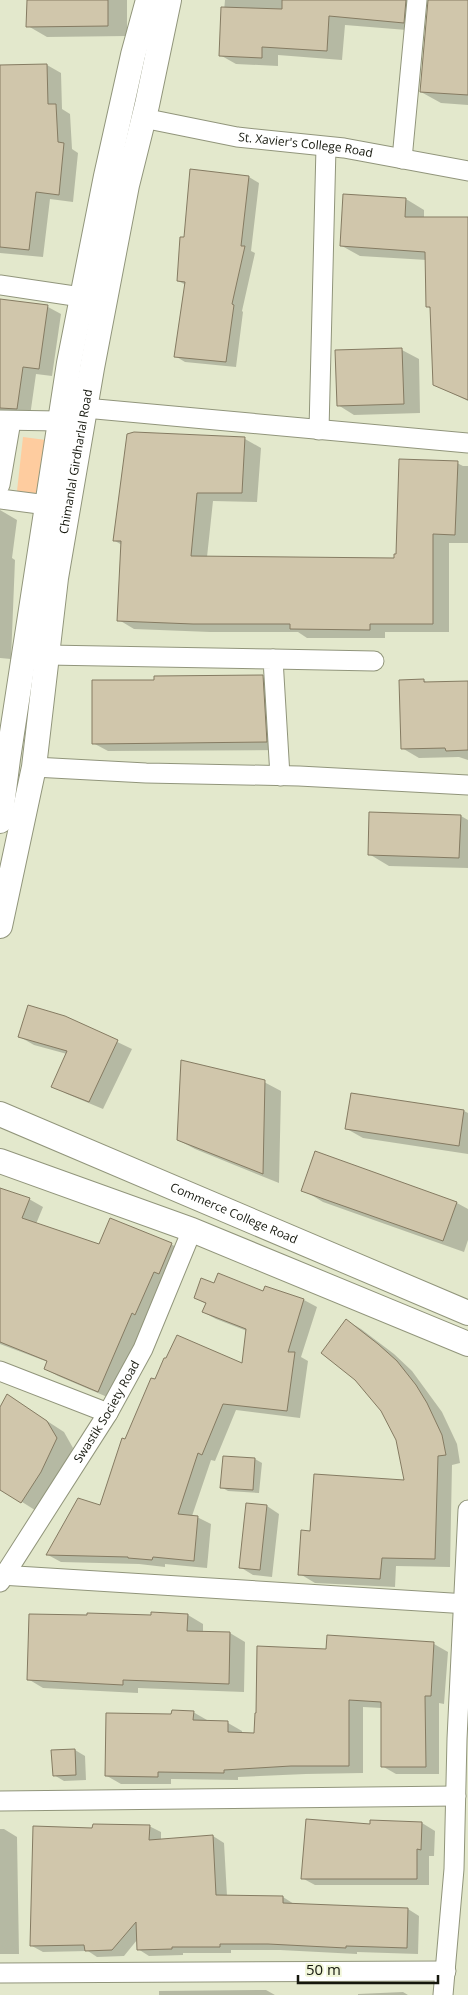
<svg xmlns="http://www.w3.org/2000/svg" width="468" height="1995" font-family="'Open Sans',sans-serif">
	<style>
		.green { fill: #fecc9f }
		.shadow { fill: #0003 }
		.building { fill: #d0c6ab; stroke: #857b62 }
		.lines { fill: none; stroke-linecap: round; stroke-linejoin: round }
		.minor-casing { stroke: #91957b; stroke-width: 21 }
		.major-casing { stroke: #91957b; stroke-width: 26 }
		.minor { stroke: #fff; stroke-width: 19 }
		.major { stroke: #fff; stroke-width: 24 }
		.labels { text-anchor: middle; stroke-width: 4.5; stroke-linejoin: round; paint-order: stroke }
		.street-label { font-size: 12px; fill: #15170d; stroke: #f1f6d9 }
	</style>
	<rect width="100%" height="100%" fill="#e3e8cc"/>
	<path class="green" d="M23,437L46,440L40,494L17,491Z"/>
	<path class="shadow" d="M28,0H127V36L47,37L28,26Z
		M225,0H413L419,31L345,25L342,60L278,55V66L236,64L220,55Z
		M428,0H468V105L441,103L421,92Z
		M47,65L61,73L62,109L70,114L72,149L78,153L73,202L50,199L43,257L0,253V66Z
		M249,177L259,183L251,251L255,253L242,311L243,312L236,367L185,362L175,356L186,285L178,281Z
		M406,199L424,210V218H468V401L434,384L431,309L427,306V260L360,256L342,246Z
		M0,300L48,307L61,314L52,376L36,374L30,416L0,412Z
		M402,350L419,359L420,413L354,415L338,405Z
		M134,433L245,439L261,448L257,502L213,501L207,557L395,559L457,463L463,466H468V543H449V632H385V638H307L298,632H210L134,629L119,620L122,545L115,541Z
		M0,510L17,520L12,558L15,560L11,659L0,658Z
		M262,677L277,685L281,750L108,751L93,743Z
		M423,680L428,683L468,682V760L459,757L419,758L402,748Z
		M461,816L468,820V868L389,866L369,854Z
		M65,1017L132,1049L103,1109L67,1094L53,1086L67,1054L34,1045L20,1037Z
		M264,1082L281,1091L279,1183L195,1149L178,1140Z
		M464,1111L468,1113V1154L363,1138L347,1129Z
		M316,1153L457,1203L468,1209V1240L464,1252L323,1202L303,1190Z
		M0,1189L29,1199L43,1207L36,1224L100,1246L171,1244L184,1252L112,1399L58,1376L45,1369L48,1362L0,1344Z
		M215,1285L264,1293L266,1288L304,1300L317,1307L301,1357L308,1361L300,1418L236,1410L215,1461L211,1460L192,1516L197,1517L211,1524L207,1568L165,1564V1567L139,1564L61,1562L48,1555L101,1506L126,1440L243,1365L247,1331L216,1319L203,1312L206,1304L195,1298Z
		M346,1320L361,1329L394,1354L412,1371L442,1412L457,1444L460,1463L452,1465L450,1567L396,1566L395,1587L315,1583L300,1574L311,1532L406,1481L397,1439Z
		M7,1395L64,1432L73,1448L57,1482L38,1512L0,1488V1410Z
		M255,1459L262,1463L259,1493L228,1491L221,1487Z
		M267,1506L279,1514L272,1577L253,1575L240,1567Z
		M188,1615L203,1624V1632L230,1633L245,1642L244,1692L138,1688V1693L43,1688L28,1679L88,1617Z
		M328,1636L434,1644L448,1652L444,1704L439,1703V1774H396L382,1766V1708L363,1707V1773L306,1774L238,1777V1780L171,1779V1784H121L107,1776L173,1715L193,1712L207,1720V1722L228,1723L242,1731V1734H255L327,1650Z
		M75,1750L85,1756L86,1780L64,1781L54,1775Z
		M371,1821L422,1823L435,1831L434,1856H429V1885H315L302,1878L371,1825Z
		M149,1826L161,1832V1840L213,1836L224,1843L227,1896L283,1897L294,1904L408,1909L419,1916L418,1954L357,1952V1954L280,1950H231V1953H183V1955L149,1956L138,1949L137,1940L124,1956L97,1957L88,1951L43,1952L32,1946L94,1829Z
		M0,1829H4L17,1837L19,1954H0Z
		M266,1990L275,1995H159V1991Z
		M403,1992L408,1995H358V1994Z"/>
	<path class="building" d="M27,0H108V26L26,27Z
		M282,0H406L404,23L329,16L327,51L262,47V58L219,56L221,7L282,9Z
		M428,0H468V95L420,92Z
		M47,64L48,104H56L58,142L64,143L59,195L36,192L29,250L0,247V65Z
		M190,169L249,176L241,246H245L232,304L234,305L226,362L174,357L185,282L177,281L180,237H184Z
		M343,194L406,198L405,217H468V400L433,385L430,307H426L425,252L340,246Z
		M0,299L48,305L39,369L23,367L17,409L0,408Z
		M402,348L404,404L337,406L335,350Z
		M134,432L245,437L242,493H197L191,556L394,558V554H396L399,459L458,461L455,535L433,534V624H370V630L290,629V624H193L117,621L121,541H113L127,434Z
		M263,675L267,742L92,744V680H154V676Z
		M424,679V682L468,681V750L446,751L445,748L401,749L399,680Z
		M369,812L461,815L459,858L368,855Z
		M28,1005L65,1016L118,1040L89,1102L51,1087L67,1051L18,1037Z
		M181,1060L265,1080L263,1174L177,1140Z
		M351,1093L464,1110L459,1146L345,1129Z
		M315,1151L457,1202L443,1241L301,1191Z
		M0,1188L30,1198L22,1218L99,1244L110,1218L172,1243L159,1274L154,1272L135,1315L132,1313L98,1392L44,1369L47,1361L0,1342Z
		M218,1273L263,1291L265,1286L304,1299L288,1352H295L287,1411L223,1404L202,1455L198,1453L178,1514L198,1516L194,1561L153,1557L152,1560L128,1558V1557L46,1555L78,1498L100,1505L122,1438L125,1439L151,1378L155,1379L164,1358H166L177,1335L242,1363L246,1329L202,1312L206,1303L194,1298L201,1278L214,1283Z
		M346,1319L378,1344L397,1361L416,1385L427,1403L442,1435L446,1455L438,1456L435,1559L382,1558L380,1579L298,1575L301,1530L310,1531L314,1474L404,1480L396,1440L381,1411L355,1380L321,1353Z
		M7,1394L47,1421L57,1438L41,1472L21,1503L0,1490V1407Z
		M223,1456L255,1458L253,1490L220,1488Z
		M246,1503L267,1505L260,1570L239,1568Z
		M151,1612L188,1614L187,1631L230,1632L229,1684L123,1680V1685L27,1680L29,1614L87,1615V1613L151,1615Z
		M327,1635L434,1642L431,1696H425L426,1767H381V1702L349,1700V1766H291L224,1770V1773L158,1772V1777L105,1776L106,1713L171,1714L172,1710L194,1711L193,1720L228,1721V1732L254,1733L255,1713H256L257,1646L326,1649Z
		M75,1749L76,1775L53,1776L51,1750Z
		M306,1819L370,1824V1820L422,1822L421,1850L417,1849V1879H301Z
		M93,1824L150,1825L149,1840L213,1835L216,1895L283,1896V1903L408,1908L407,1948L346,1946V1948L268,1944H220V1947H172V1949L137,1950L136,1922L112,1950L85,1951L84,1945L30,1946L33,1826L92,1828Z"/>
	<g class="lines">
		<defs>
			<g id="minor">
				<path id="s1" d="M143,118L237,137L344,148L468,171"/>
				<path d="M402,159L417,0"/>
				<path d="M0,285L81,297"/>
				<path d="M85,408L468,443"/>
				<path d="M0,420L58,421"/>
				<path d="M319,430L326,147"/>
				<path d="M0,485L11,421"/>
				<path d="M0,499L47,505"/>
				<path d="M47,655L273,659L280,776"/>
				<path d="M273,659L374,661"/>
				<path d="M34,767L146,773L299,776L468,785"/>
				<path d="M0,1371L108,1413"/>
				<path d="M0,1575L468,1604"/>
				<path id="s2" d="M0,1582L108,1413L143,1349L192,1230"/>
				<path d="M0,1801L456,1796"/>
				<path d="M0,1973L446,1971"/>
				<path d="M443,1995L454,1869L457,1739L468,1510"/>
			</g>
			<g id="major">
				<path d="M0,821L8,759L69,363L106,176L133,55L148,0"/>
				<path id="s3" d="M0,926L34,767L56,578L92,368L127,185L147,105L169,0"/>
				<path id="s4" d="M0,1114L468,1313"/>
				<path d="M0,1161L192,1230L468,1344"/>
			</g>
		</defs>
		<use href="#minor" class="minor-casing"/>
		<use href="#major" class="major-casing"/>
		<use href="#minor" class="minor"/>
		<use href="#major" class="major"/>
	</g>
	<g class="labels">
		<g class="street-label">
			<text dy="4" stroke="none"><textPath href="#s1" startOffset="165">St. Xavier's College Road</textPath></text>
			<text dy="4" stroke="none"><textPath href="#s3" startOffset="471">Chimanlal Girdharlal Road</textPath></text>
			<text dy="4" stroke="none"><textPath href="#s4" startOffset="254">Commerce College Road</textPath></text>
			<text dy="4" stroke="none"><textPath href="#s2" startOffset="201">Swastik Society Road</textPath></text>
		</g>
	</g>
	<path d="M298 1975v8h140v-8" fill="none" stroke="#15170d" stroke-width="2.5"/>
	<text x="306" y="1975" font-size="15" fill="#15170d" stroke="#f1f6d9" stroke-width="4" paint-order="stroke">50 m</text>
</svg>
